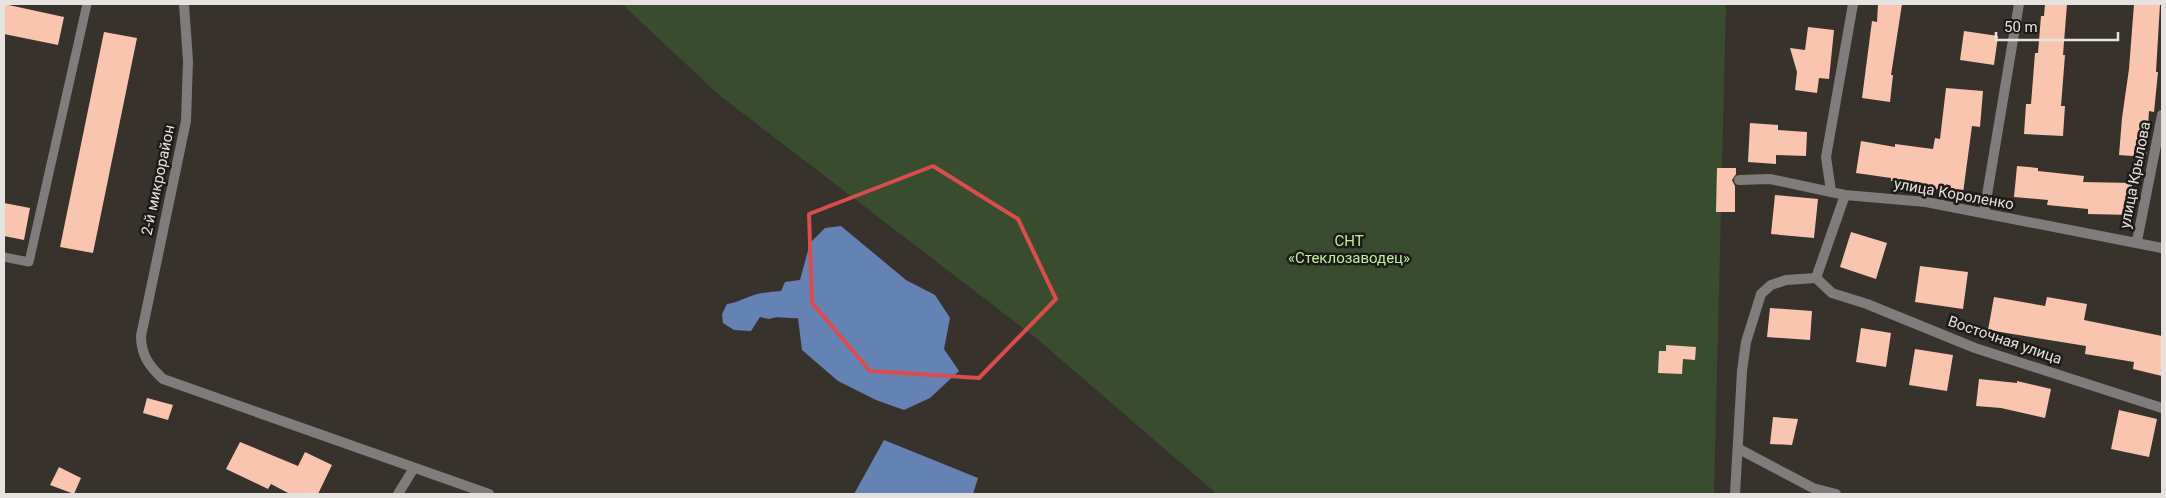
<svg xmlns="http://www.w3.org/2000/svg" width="2166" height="498" font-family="Roboto,sans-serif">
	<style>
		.green { fill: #394c2e }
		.water { fill: #6482b4 }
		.building { fill: #f9c5ae }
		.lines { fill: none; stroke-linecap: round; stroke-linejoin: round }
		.lane { stroke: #807c7b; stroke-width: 9 }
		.street { stroke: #807c7b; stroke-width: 10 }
		.marked { fill: none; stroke: #d94d4d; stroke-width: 4; stroke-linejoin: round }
		.labels { text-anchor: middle; stroke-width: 5; stroke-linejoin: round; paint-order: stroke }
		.street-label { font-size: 15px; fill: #e6e2df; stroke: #1d1a18 }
		.park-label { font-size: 15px; fill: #bded9f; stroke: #1d1a18 }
	</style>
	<rect width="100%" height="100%" fill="#38322d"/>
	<path class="green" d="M622,4H1726L1714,494H1217L1036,338L719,95Z"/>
	<path class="water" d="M841,226L906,280L935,295L950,318L944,349L959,371L930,398L904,410L876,400L838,381L802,350L798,318C787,319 779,315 769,319L760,317L751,331L734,330L723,323L722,314L727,304C735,303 738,301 746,298C757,293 769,292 781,291L785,282L800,280L810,243L825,228Z
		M884,440L978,478L973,494H854Z"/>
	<path class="building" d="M4,4L64,17L58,45L4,34Z
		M1878,4H1902L1891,75H1893L1890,102L1862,98L1872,21L1877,22Z
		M2045,4H2067L2063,55H2065L2061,106H2065L2063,136L2024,134L2026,104H2031L2035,53H2038L2041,16H2044Z
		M2134,4H2160L2156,72H2158L2154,112L2149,111L2146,157L2119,155L2122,118L2129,69Z
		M1808,27L1834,30L1829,79L1819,78L1817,93L1795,90L1797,72L1790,48L1805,50Z
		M1964,31L1998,36L1994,65L1960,60Z
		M104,32L137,38L93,253L60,247Z
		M1946,88L1983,91L1980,127L1972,126L1963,193L1928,188V185L1891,181V178L1856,173L1861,141L1895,147V144L1933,149L1935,138L1940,139Z
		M1750,123L1778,125V130L1807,132L1806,156L1776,155V164L1748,162Z
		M2017,166L2038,168V171L2084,176L2083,182L2132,183L2131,215L2088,214V209L2047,205L2048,200L2014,197Z
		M1717,168H1736V174L1732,180L1735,186V212H1716Z
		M1775,195L1818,199L1814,238L1771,234Z
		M4,203L30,208L24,240L4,236Z
		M1851,232L1887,243L1876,279L1840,267Z
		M1920,266L1968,272L1963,309L1915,302Z
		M1994,297L2045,306L2047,297L2087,304L2084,320L2162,336V376L2133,369L2134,362L2085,354L2086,346L1988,330Z
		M1770,308L1812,311L1810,340L1767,337Z
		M1861,328L1891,333L1886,367L1856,362Z
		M1666,345L1696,347L1695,360L1683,359L1682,374L1658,373L1659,351H1666Z
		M1915,349L1953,355L1947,391L1909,385Z
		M1979,379L2017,383V381L2051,389L2045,418L2001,408L1976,406Z
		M147,398L173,405L168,420L143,413Z
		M2119,410L2157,419L2149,457L2111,449Z
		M1773,417L1798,419L1792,445L1770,444Z
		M240,442L298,466L305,452L332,465L318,494H290L271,484L268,489L226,469Z
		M59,467L81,478L74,494L50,485Z"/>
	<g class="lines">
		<path class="lane" d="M4,257L29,262L87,4"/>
		<path class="street" d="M184,4L188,61L186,121L141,336C141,355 149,366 163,379L489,494
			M1739,180L1770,179L1845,195L1926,202L2162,248
			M1831,191L1826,157L1853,4
			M1984,213L2019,4
			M2137,241L2162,115
			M1816,278L1832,293L1867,304L1975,348L2162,408
			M1739,449L1813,488L1836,494
			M398,494L414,468
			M1735,494L1742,371L1746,342L1761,294L1771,285L1786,280L1816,278L1845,195"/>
	</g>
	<path class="marked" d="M933,166L1018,219L1056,299L979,378L870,371L812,303L809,214Z"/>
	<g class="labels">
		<g class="street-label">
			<text transform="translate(2135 175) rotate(-79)" y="5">улица Крылова</text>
			<text transform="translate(158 180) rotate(-78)" y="5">2-й микрорайон</text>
			<text transform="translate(1954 194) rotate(10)" y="5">улица Короленко</text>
			<text transform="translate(2005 340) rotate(19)" y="5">Восточная улица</text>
		</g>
		<g class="park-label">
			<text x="1349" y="246">СНТ<tspan x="1349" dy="17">«Стеклозаводец»</tspan></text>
		</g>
	</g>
	<rect width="2166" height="498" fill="none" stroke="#e6e2df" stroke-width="10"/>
	<path d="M1996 32v8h122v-8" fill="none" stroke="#e6e2df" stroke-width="2.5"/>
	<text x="2004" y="32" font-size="15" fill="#e6e2df" stroke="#1d1a18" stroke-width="4" paint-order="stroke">50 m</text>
</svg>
